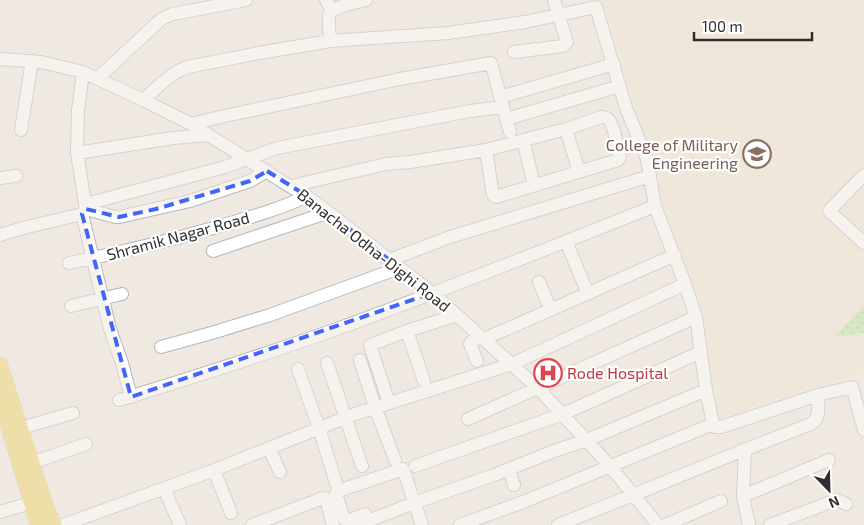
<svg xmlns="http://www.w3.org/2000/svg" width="864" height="525" font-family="'Exo 2',sans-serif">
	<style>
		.education { fill: #f0e6d1 }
		.grass { fill: url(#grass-dots) }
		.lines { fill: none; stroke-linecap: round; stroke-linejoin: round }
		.minor-casing { stroke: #b4b7c1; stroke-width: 14 }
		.major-casing { stroke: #c9c9c9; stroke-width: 16 }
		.minor { stroke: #fff; stroke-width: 12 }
		.major { stroke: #f2d163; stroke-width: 15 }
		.marked { fill: none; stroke: #4264fb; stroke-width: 4; stroke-dasharray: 10 6; stroke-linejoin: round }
		.labels { text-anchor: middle; stroke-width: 4.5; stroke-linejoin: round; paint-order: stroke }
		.education-label { font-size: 16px; fill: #785e54; stroke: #fff; text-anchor: end }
		.street-label { font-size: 16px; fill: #2e2e2e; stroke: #fff }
		.health-label { font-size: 16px; fill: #be3a42; stroke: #fff; text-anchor: start }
	</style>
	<defs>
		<pattern id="grass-dots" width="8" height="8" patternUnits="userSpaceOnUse" patternTransform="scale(1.25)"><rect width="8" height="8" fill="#b6e59e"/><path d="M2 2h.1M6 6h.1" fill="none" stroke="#9dc588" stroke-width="1.8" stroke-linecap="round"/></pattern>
	</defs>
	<rect width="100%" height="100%" fill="#efe9e1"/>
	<path class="education" d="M603,0H864V372L716,420L696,308Z"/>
	<path class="grass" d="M864,306V333L834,337Z"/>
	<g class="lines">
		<defs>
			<path id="minor" d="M326,0L332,11
				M330,41C330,35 328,23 329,16C332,6 356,3 366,0
				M514,52L563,46L567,42L554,0
				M0,59L41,62L83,72L143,100L191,124L318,204L432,293L538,388L610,466L658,525
				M97,79L156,24L163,18L173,14L246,0
				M500,97L614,64
				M143,100C157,88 170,73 188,67L259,53L330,41L448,33L525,22L596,7L626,108L647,159L655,206L685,284L696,317L706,390L713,424L715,427H721L818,395
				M506,119L620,86
				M191,124L220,117L400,79L491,63L510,132
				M566,129L579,172
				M21,130L32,61
				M523,140L534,185
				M77,153L78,111L83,72
				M864,175L829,211L864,243
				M0,178L16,176
				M291,186L386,164L410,162L486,150L566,129L601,117C605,117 606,117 609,120C614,125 618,149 620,157L618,160L496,197L493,195L486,150
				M86,204L225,167L277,148L470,111L503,107
				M86,209L115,217H119L190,201L250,181L267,171
				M82,214L110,329L122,363L131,397
				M0,235L23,228L82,214L86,209L77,153L173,138L208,135
				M566,241L588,294
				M213,251L329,212
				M389,260L450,237L650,176
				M69,263C118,253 168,241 217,227C247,218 278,210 307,196
				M539,282L551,310
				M71,306L122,294
				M484,339L675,255
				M161,347L215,332L270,315L399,268
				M360,360L375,407L395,460
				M477,361L470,344L471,342L481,337
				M327,363L362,466
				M298,369L319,428L336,483
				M424,381L407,331L457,315
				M387,397L370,345L407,331
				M119,400C191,378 263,355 334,330C442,291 549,248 655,206
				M468,419L696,317
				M21,428L73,413
				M269,448L280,472
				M745,449L743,496L749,525
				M32,463L86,444
				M415,466L563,414L701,352
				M509,469L514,485
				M214,470L231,513
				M164,488L180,525
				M743,496L829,460
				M0,512L41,500
				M365,514L350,520L344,519L336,494L338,491L403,469L422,525
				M63,525L209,472L355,414L512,364L685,284
				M252,525L323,498L326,499L333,525
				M358,525L414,503L494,475L554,451L587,440L706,390
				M460,525L523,502L713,424
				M558,525C642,492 726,456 811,424C821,418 818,405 818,395L852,387L864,430
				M665,525L721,501
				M770,525L836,500L840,501L846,504"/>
			<path id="major" d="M0,365L46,506L54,525
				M0,399L38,525"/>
		</defs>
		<use href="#minor" class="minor-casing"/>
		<use href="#major" class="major-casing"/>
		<use href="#minor" class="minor"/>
		<use href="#major" class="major"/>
	</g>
	<path d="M0 0H864V525H0ZM267,171L307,196L432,293L131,397L82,214L86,209L119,217L156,209L250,181Z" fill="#efe9e1" fill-opacity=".55" fill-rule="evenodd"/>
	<path class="marked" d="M267,171L307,196L432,293L131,397L82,214L86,209L119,217L156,209L250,181Z"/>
	<defs>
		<symbol id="university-ring" viewBox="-11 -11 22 22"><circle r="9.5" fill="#fff" stroke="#8d6e63" stroke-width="1.5"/><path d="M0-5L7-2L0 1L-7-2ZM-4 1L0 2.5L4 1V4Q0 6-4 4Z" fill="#8d6e63"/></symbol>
		<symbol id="hospital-ring" viewBox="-11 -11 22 22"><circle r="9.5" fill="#fff" stroke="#e0444e" stroke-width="1.5"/><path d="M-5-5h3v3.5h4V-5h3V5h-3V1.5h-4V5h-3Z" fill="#e0444e"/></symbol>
	</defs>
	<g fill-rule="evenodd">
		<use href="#university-ring" x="741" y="138" width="32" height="32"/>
		<use href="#hospital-ring" x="532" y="357" width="32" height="32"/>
	</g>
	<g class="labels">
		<g class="education-label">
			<text x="738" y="151">College of Military<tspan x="738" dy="18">Engineering</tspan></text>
		</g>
		<g class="street-label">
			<text transform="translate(178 236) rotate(-15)" y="6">Shramik Nagar Road</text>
			<text transform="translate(374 250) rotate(38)" y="6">Banacha Odha-Dighi Road</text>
		</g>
		<g class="health-label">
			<text x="567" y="379">Rode Hospital</text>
		</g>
	</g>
	<g transform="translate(829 490) rotate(157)" stroke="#ffffff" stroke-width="4" paint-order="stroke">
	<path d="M0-4L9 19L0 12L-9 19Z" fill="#2e2e2e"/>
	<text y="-8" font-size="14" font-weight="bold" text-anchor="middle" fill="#2e2e2e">N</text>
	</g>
	<path d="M694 32v8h118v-8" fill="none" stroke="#2e2e2e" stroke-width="2.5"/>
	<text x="702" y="32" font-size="15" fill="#2e2e2e" stroke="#ffffff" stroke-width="4" paint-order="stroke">100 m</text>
</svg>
